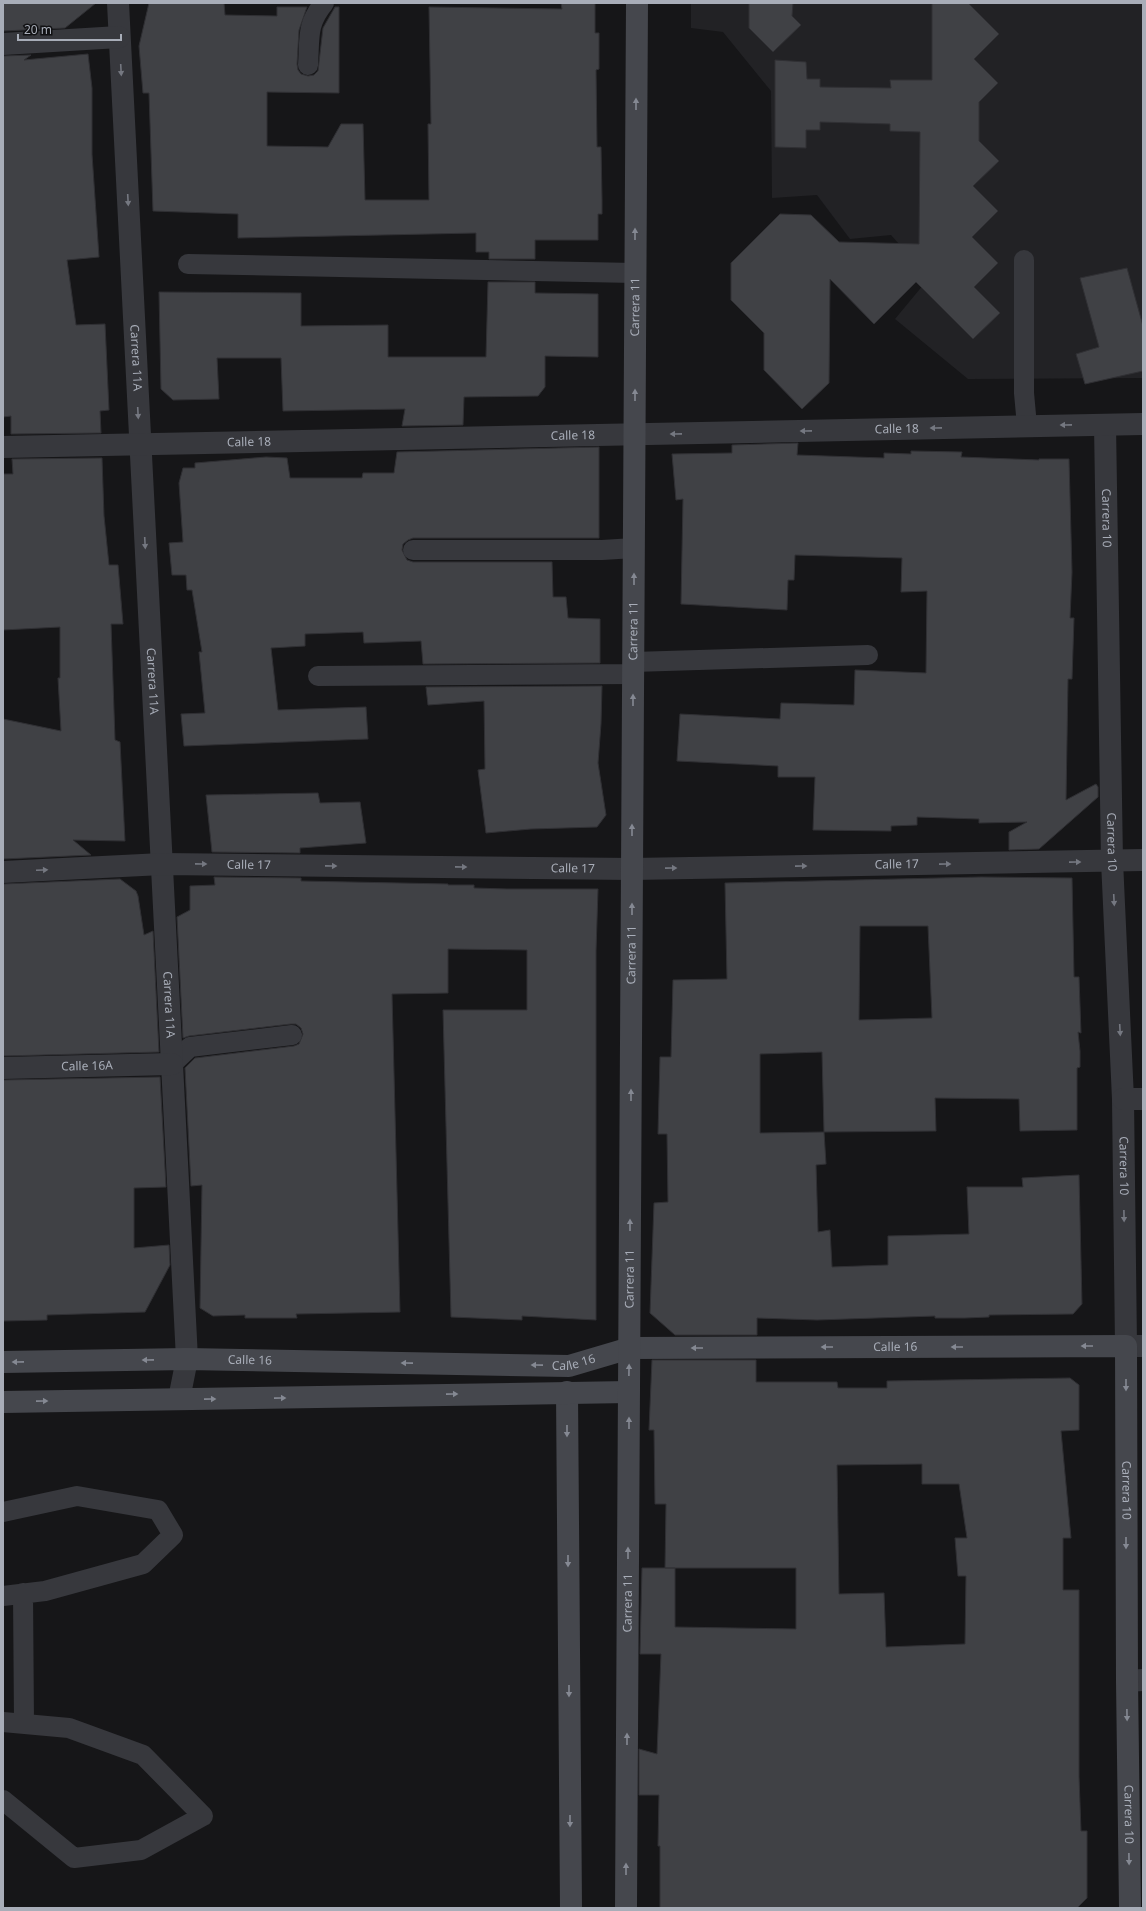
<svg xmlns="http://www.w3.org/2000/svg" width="1146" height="1911" font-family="'Noto Sans',sans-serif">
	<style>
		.built { fill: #222225 }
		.building { fill: #404145; stroke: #303034; fill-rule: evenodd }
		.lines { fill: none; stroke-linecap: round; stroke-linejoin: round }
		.lane { stroke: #37383d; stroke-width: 20 }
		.street { stroke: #37383d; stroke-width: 22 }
		.secondary { stroke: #45474d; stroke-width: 22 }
		.oneway { fill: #757881 }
		.oneway2 { fill: #858993 }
		.labels { text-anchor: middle; stroke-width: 3; stroke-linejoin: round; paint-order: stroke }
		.street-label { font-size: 12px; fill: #a8adb8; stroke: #111113 }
	</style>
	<rect width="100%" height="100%" fill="#161618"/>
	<path class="built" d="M691,3H1143V378L968,379L895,319L929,278L891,235L850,239L817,195L772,198L771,91L723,32L691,28Z"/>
	<path class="building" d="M3,3H96L65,28L3,31Z
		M149,3H224L225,15L277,16V7H307L299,30L297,64L298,70L301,74L308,76L314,75L318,71L323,28L335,7H339V93L267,92V146L328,147L341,124H363L365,200H429L428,124H431L429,7L562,9L561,3H595V33H599V69L596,70L597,147H601L602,199V214H598V240H535V259H489V252H476V233L238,238V214L153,211L149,93H143L139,46Z
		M749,3H793L792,16L801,25L773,52L749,28Z
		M932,3H968L999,34L974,59L998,83L979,102V141L999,161L973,186L998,211L972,237L998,263L974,287L1000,313L973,339L916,282L874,324L830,279L829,383L802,409L764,370V333L731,300V263L780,214L811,215L839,242L919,244L920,132L890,131V124L820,122V130H806V148L775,147V60L806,62L807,79H820V87L891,88L890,80H932Z
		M88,54L92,88V154L99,257L67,260L76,325L105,324L109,410L100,411L101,433L11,434V416L3,417V56L31,55L24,60Z
		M1127,268L1143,326V371L1085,384L1076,354L1099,347L1080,278Z
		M488,282H535V293L598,294V357L545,356V387L538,396L464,397L463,425L402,426L405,409L283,411L281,358H217L219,399L173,400L161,389L159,292L301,293V326L388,325V357H486Z
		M798,443L797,455L884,458V453L911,454V451L962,452L961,457L1039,460V459H1069L1072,572L1070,618H1074L1072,679H1068L1066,800L1096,784L1098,787V797L1039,849L1009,850V832L1027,822L979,823V819L917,817V825L891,826V831L813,830L815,777H778V766L677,761L680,714L780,719L781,703L854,705L855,670L926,673L927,591L901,592L902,558L795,555L794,580H788L787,610L681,604L683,499L676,500L672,454L732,453V445Z
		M599,447V538H413L408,540L403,544L402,550L407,560L413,562H552L553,597H566L568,618L600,619V663L423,664L421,641L364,643L363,632L305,634V646L271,648L278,710L366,707L368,739L184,746L181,714L205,713L199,652H202L192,590H187L186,575H172L169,543L183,542L179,483L183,468H195V463L266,457L287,458L290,478H362L363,473H394L397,452Z
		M102,458L104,516L109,565H118L123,624H111L115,740L120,742L125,841L73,840L91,855L3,859V719L61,731L58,678H60V627L3,630V474H13L12,459Z
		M602,686L601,724L598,763L606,815L597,827L531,829L486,833L478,770L485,769L484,701L428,705L426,687Z
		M318,793L320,803L360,802L366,843L300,848V853L212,852L206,795Z
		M214,877L301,878V881L448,884V885H474V888L507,889H598L596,951V1320L522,1316V1320L451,1317L443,1010H527V950L448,949V993L392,994L400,1312L296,1314L297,1318H245V1315L213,1316L200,1308L202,1185L191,1186L185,1068L195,1058L294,1046L299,1044L303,1034L301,1028L296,1024H291L189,1036L183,1038L177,917L190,910V886L215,885Z
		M981,877L1072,878L1074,977H1079L1081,1033L1078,1032L1080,1051V1067L1077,1068V1130L1020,1131L1019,1099L935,1098L936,1131L824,1132L826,1164L816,1165L818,1232L830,1230L832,1267L888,1265V1236L969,1234L967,1187H1023L1022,1178L1079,1175L1082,1304L1073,1314L989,1315V1317L965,1318H935V1316L817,1320L757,1318V1335H675L650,1313L654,1203L668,1202L667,1134H658L660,1057H671L673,980L727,979L725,883ZM860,926H928L932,1018L859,1020ZM822,1052L824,1132L760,1133V1054Z
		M120,879L136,891L138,896L144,935L153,931L159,1052L3,1056V884Z
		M160,1077L166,1187L134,1188V1248L169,1245L170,1265L145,1312L47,1315V1320L3,1321V1080Z
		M652,1360H756V1382H837L838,1388H887V1381L1070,1378L1079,1385V1430L1061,1431L1071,1538H1063V1590H1079V1776L1081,1831H1087V1898L1077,1908H660V1846H658L659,1795H639V1749L657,1754L661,1654H640L642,1568H675V1627L796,1629V1568H665L666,1504H655L654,1430H649ZM922,1464V1484H959L967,1538H955L958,1576H966L965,1644L886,1647L884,1593L839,1594L837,1465Z"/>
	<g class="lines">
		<path class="lane" d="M308,65C310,38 306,25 324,3
			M1024,260V393L1027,426
			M188,264L635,273
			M413,550H602L634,548
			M633,662L868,655
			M318,676L633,674
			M172,1064L190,1047L292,1035
			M3,1512L77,1496L158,1510L173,1535L143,1564L45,1591L3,1596
			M23,1593L24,1723
			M3,1722L69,1728L143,1755L203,1816L141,1850L74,1858L3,1800"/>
		<g class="street">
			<path id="s1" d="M118,3L187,1359L179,1399"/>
			<path d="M3,44L119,37"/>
			<path id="s2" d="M1105,425L1112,861L1123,1099L1126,1346H1143"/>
			<path id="s3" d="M3,447L1143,424"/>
			<path id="s4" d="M3,872L162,864L632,869L1143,860"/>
			<path id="s5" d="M3,1068L172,1064"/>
			<path d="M1123,1099H1143"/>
			<path d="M1127,1681L1143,1680"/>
		</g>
		<g class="secondary">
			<path id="s6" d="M3,1362L187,1359L569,1366L630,1348L1126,1346L1127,1681L1130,1908"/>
			<path d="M567,1392L571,1908"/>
			<path d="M3,1402L629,1392"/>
			<path id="s7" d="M626,1908L637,3"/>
		</g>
	</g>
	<defs><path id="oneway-solid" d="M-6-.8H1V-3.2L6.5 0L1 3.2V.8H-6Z"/></defs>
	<g class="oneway">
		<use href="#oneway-solid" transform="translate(121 70) rotate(87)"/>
		<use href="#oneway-solid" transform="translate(128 200) rotate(87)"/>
		<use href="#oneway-solid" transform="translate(138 413) rotate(87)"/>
		<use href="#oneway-solid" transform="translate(1066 425) rotate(179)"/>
		<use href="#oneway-solid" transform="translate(936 428) rotate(179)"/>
		<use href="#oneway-solid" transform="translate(806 431) rotate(179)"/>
		<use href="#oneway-solid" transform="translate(676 434) rotate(179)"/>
		<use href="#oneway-solid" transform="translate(145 543) rotate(87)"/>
		<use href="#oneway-solid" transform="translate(1075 862) rotate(-1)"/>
		<use href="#oneway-solid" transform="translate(201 864) rotate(1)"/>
		<use href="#oneway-solid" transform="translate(945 864) rotate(-1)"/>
		<use href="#oneway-solid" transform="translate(331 866) rotate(1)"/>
		<use href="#oneway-solid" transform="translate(801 866) rotate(-1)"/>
		<use href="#oneway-solid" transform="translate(461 867) rotate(1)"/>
		<use href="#oneway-solid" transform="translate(671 868) rotate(-1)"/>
		<use href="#oneway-solid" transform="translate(42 870) rotate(-3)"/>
		<use href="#oneway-solid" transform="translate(1114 900) rotate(87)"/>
		<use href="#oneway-solid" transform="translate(1120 1030) rotate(87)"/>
		<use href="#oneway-solid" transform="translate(1124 1216) rotate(89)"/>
	</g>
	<g class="oneway2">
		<use href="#oneway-solid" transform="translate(636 104) rotate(-90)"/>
		<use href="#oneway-solid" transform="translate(635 234) rotate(-90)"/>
		<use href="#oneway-solid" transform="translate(635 395) rotate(-90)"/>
		<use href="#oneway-solid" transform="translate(634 579) rotate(-90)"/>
		<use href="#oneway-solid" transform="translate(633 700) rotate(-90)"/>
		<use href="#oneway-solid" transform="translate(632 830) rotate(-90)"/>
		<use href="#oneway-solid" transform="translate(632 909) rotate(-90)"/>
		<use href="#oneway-solid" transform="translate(631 1095) rotate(-90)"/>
		<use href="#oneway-solid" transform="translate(630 1225) rotate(-90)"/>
		<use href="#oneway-solid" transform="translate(1087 1346) rotate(180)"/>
		<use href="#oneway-solid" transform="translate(827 1347) rotate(180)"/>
		<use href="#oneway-solid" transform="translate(957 1347) rotate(180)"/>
		<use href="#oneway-solid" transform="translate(697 1348) rotate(180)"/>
		<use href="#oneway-solid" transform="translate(148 1360) rotate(179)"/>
		<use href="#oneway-solid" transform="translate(18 1362) rotate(179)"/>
		<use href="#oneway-solid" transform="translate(407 1363) rotate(-179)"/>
		<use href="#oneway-solid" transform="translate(537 1365) rotate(-179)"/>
		<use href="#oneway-solid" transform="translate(629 1370) rotate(-89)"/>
		<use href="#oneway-solid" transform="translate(1126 1385) rotate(90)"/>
		<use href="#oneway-solid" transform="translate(452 1394) rotate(-1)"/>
		<use href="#oneway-solid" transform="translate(280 1398) rotate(-1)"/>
		<use href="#oneway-solid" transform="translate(210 1399) rotate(-1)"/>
		<use href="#oneway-solid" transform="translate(42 1401) rotate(-1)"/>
		<use href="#oneway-solid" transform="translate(629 1423) rotate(-90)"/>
		<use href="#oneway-solid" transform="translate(567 1431) rotate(90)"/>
		<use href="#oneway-solid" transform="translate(1126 1543) rotate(90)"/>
		<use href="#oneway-solid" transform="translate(628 1553) rotate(-90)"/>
		<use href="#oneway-solid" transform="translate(568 1561) rotate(90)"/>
		<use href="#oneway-solid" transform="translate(569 1691) rotate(90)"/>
		<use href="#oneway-solid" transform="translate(1127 1715) rotate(89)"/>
		<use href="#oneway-solid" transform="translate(627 1739) rotate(-90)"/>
		<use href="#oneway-solid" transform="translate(570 1821) rotate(90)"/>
		<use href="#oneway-solid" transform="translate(1129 1859) rotate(89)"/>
		<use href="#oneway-solid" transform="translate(626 1869) rotate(-90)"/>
	</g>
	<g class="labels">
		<g class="street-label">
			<text dy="4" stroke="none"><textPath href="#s7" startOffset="1601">Carrera 11</textPath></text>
			<text dy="4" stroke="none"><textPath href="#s1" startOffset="355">Carrera 11A</textPath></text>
			<text dy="4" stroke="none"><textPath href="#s3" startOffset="894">Calle 18</textPath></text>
			<text dy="4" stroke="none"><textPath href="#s3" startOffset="570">Calle 18</textPath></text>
			<text dy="4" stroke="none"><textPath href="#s3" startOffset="246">Calle 18</textPath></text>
			<text dy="4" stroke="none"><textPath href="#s2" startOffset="93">Carrera 10</textPath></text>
			<text dy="4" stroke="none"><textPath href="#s7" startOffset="1277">Carrera 11</textPath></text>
			<text dy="4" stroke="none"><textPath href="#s1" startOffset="679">Carrera 11A</textPath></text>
			<text dy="4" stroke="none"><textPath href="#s2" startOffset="417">Carrera 10</textPath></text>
			<text dy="4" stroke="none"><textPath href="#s4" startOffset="246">Calle 17</textPath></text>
			<text dy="4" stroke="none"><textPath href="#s4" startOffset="894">Calle 17</textPath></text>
			<text dy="4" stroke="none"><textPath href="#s4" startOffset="570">Calle 17</textPath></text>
			<text dy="4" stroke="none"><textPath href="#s7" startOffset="953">Carrera 11</textPath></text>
			<text dy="4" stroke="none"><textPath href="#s1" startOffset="1003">Carrera 11A</textPath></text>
			<text dy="4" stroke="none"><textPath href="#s5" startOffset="84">Calle 16A</textPath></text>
			<text dy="4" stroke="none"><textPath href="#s2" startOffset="741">Carrera 10</textPath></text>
			<text dy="4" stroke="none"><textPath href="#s7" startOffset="629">Carrera 11</textPath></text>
			<text dy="4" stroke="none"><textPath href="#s6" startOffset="895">Calle 16</textPath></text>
			<text dy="4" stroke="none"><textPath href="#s6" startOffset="247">Calle 16</textPath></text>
			<text dy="4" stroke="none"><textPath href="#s6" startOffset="571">Calle 16</textPath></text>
			<text dy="4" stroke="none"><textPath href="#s6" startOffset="1270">Carrera 10</textPath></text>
			<text dy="4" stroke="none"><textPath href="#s7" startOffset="305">Carrera 11</textPath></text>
			<text dy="4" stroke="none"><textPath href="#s6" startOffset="1594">Carrera 10</textPath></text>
		</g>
	</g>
	<rect width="1146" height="1911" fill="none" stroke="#a8adb8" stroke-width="8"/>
	<path d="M18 34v6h103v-6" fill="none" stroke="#a8adb8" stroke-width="2"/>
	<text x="24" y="34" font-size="12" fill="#a8adb8" stroke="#111113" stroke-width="3" paint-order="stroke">20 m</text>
</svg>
